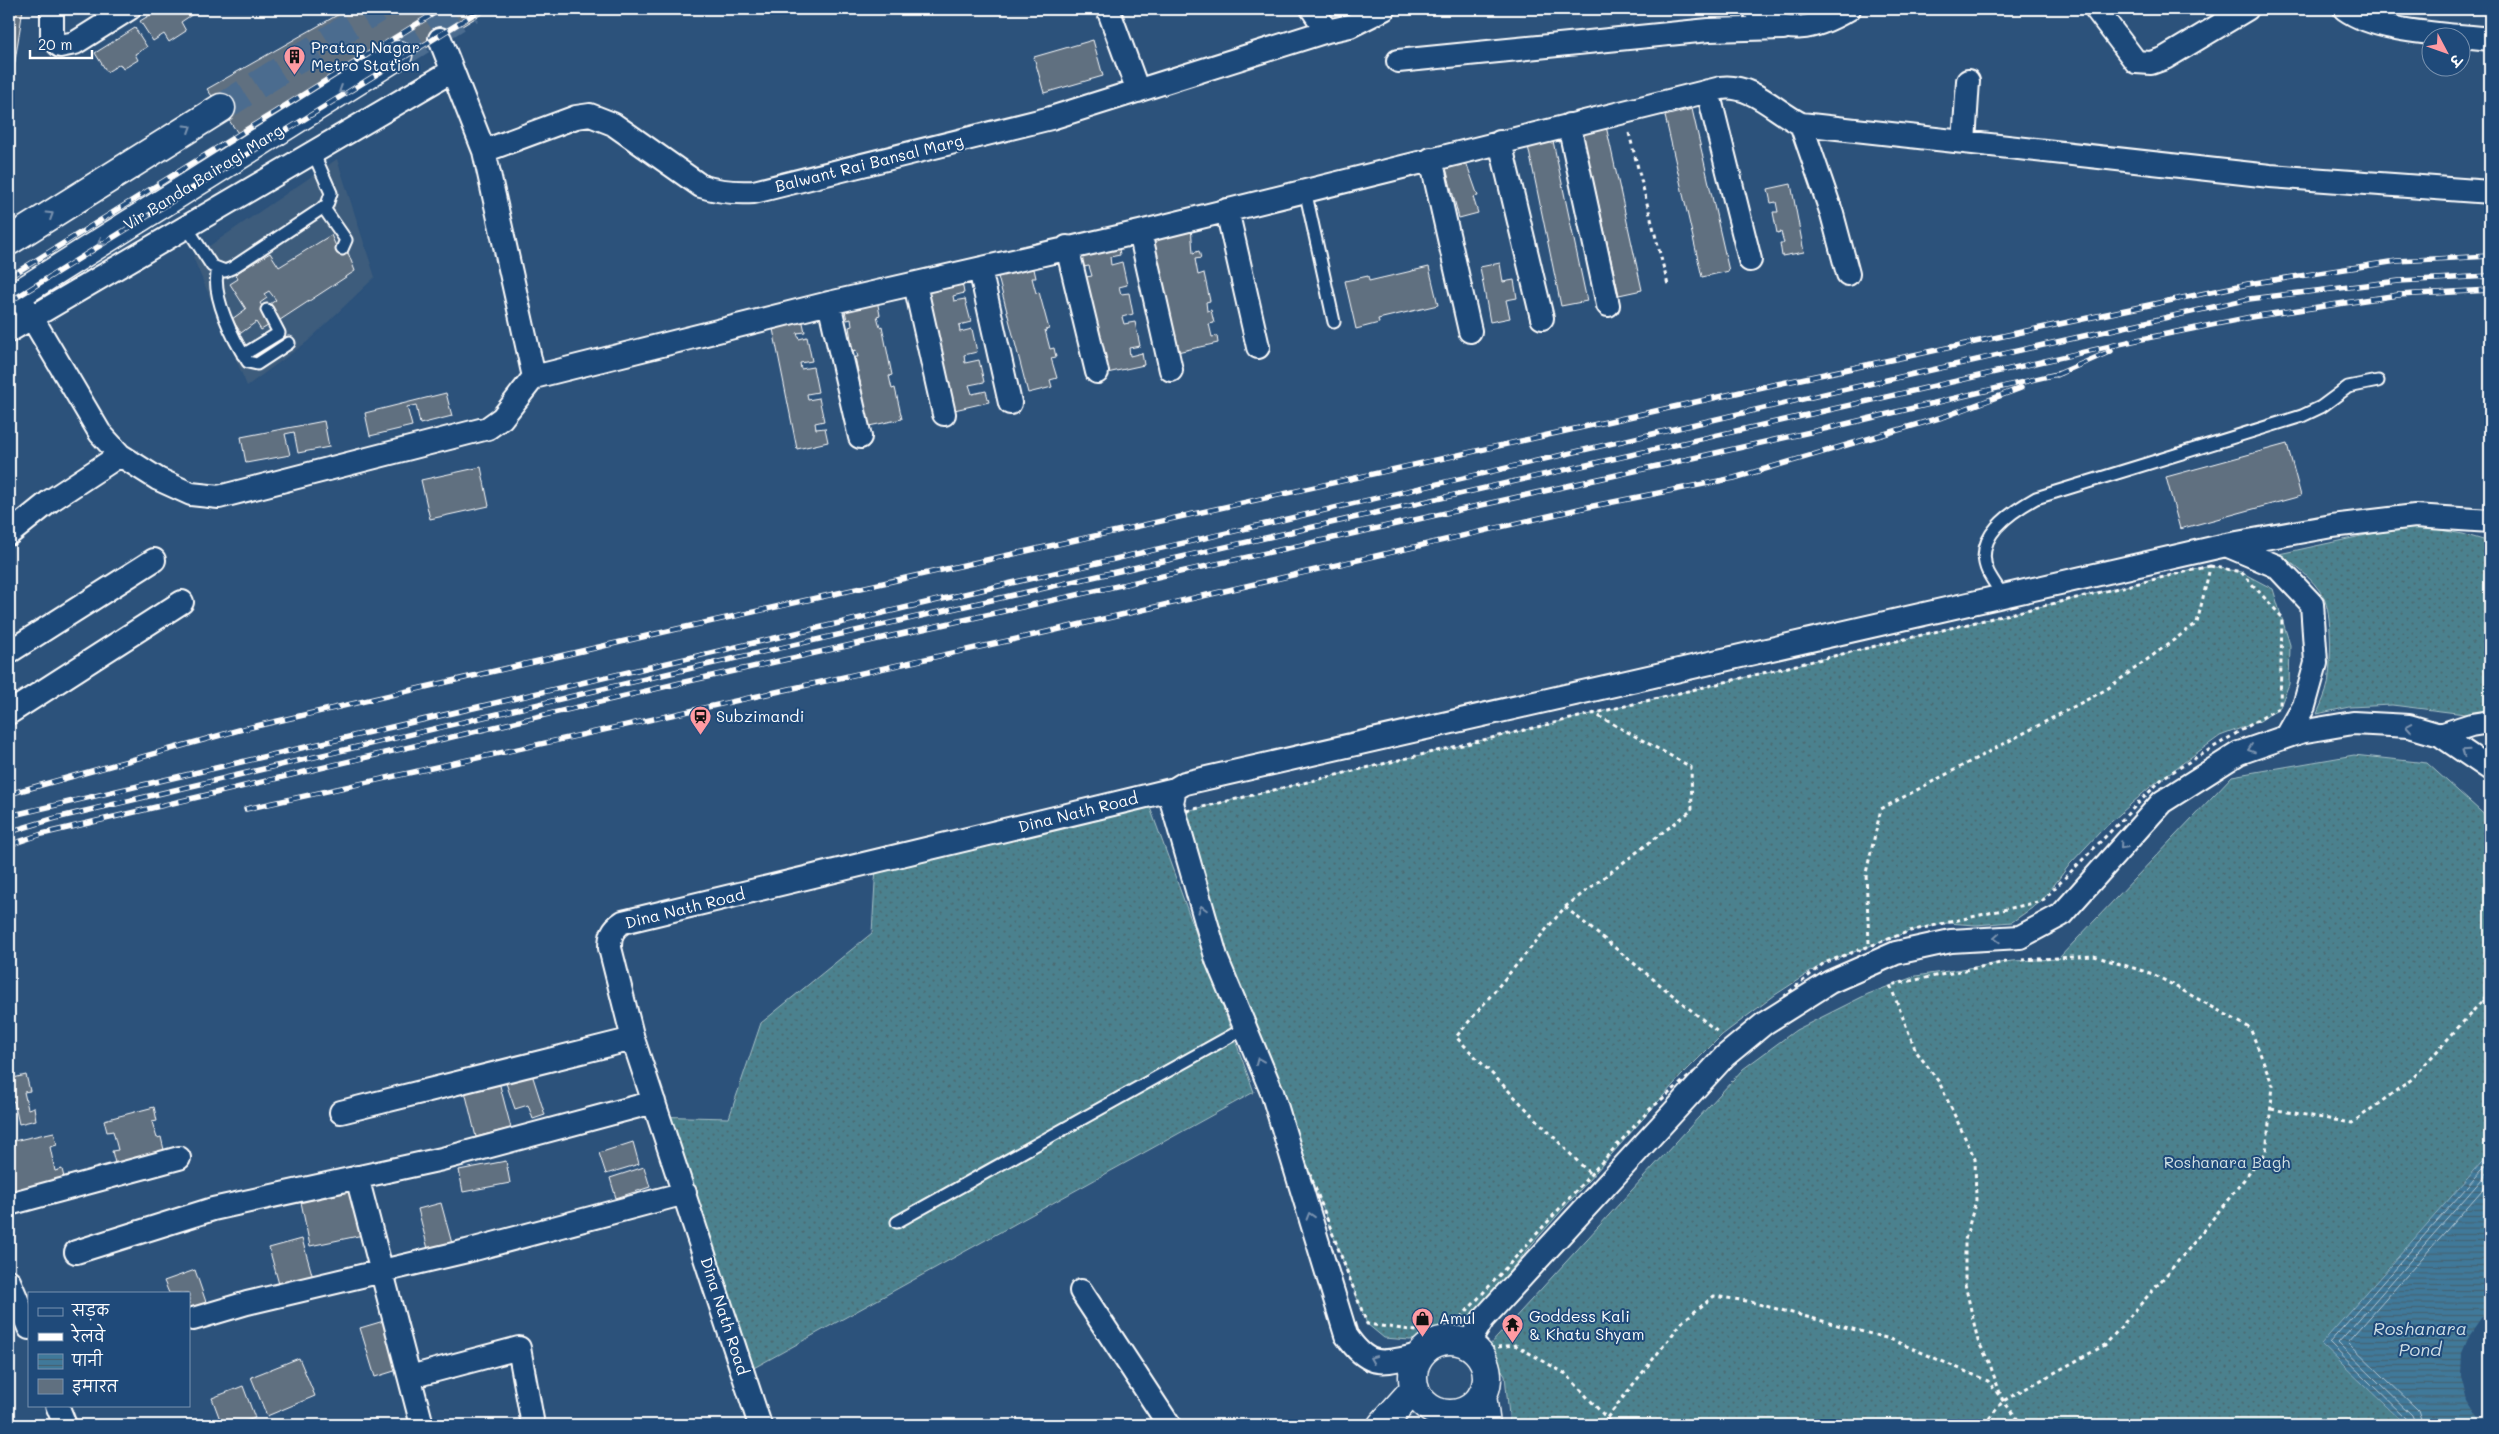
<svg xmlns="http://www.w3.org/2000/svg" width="2499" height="1434" font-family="Mali,'Playpen Sans Deva',sans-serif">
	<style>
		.built { fill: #3c5b7c }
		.grass { fill: url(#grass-dots); stroke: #a6c0c6 }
		.water { fill: url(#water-rules); stroke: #8cafc2 }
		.pier { fill: #2c527b }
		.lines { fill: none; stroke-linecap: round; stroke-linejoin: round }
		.shore { stroke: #b3c9d7; stroke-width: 1 }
		.building { fill: #607080; stroke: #fff }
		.secondary-tunnel { stroke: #4c6c8f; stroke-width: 28; stroke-dasharray: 28 14; stroke-linecap: butt }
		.service-casing { stroke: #fff; stroke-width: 15 }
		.minor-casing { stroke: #fff; stroke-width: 26 }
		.tertiary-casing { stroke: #fff; stroke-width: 31 }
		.secondary-casing { stroke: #fff; stroke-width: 31 }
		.path { stroke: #fff; stroke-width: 3; stroke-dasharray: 4 4; stroke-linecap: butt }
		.service { stroke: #1f4a7a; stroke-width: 11 }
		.minor { stroke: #1f4a7a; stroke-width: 22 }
		.tertiary { stroke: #1f4a7a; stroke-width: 28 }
		.secondary { stroke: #1f4a7a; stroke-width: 28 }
		.rail-casing { stroke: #fff; stroke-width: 5.5 }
		.rail { stroke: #1f4a7a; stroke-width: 4; stroke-dasharray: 11; stroke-linecap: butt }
		.oneway { stroke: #7992af }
		.labels { text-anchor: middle; stroke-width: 4; stroke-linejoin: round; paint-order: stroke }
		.poi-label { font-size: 16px; fill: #fff; stroke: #1f4a7a; text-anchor: start }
		.street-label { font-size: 16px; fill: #fff; stroke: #1f4a7a }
		.park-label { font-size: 16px; fill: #d2e0e3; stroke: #1f4a7a }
		.water-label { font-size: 18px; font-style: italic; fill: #cfdee6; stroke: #1f4a7a }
	</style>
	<defs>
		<pattern id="grass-dots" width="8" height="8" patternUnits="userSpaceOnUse" patternTransform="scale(1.25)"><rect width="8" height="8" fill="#4c818e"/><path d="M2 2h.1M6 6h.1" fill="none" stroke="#4c6970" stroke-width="1.8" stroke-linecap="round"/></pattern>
		<pattern id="water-rules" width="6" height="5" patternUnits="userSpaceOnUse" patternTransform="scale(1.25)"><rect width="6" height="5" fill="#40799a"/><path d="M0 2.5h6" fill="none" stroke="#466273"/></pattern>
	</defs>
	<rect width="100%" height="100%" fill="#2c527b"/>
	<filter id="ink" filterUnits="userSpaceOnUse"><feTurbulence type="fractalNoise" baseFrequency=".02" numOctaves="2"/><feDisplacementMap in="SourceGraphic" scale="10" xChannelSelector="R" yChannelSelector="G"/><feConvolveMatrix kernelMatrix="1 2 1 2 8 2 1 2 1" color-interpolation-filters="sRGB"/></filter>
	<g filter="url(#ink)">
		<path class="built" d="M337,159L375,277L307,342L247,386L193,257Z"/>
		<path class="grass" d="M2412,525L2463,534L2490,542V713L2481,716L2392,705L2349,707L2317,714C2321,704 2326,694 2328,684C2331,663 2333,615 2323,596C2313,579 2295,565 2279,554Z
			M2210,566L2241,572L2273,589L2290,645L2289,684L2280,707L2260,721L2220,736L2150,787L2101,831L2070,864L2042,901L2012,922L1976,925L1947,923L1910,931L1824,963L1775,995L1722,1035L1681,1076L1533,1243L1466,1324L1445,1335L1410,1340L1384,1338L1367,1324L1215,925L1182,812Z
			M2354,755L2427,763L2490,820V1425H1510L1505,1376L1487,1348L1743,1069L1796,1030L1868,994L1916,976L2012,961L2058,959L2232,776Z
			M1148,802L1254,1092L741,1375L646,1116L729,1118L761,1023L872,933L876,866Z"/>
		<path class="water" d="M2490,1153V1425H2406L2321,1344Z"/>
		<path class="pier" d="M2490,1311V1425H2487L2480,1420L2467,1400L2461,1377L2462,1353L2470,1334L2481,1318Z"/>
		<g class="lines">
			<path class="shore" d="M2409,1425L2408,1420L2329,1343L2490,1161
				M2416,1425L2412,1415L2338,1343L2490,1170
				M2423,1425L2418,1410L2348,1342L2490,1181"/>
		</g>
		<path class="building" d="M9,9H23L9,100Z
			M160,9H190L193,14L181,22L186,31L169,42L164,34L153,41L140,21Z
			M348,9H490L405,61L247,146L207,89Z
			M135,28L147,47L135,54L138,60L123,69L120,64L107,72L95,53Z
			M1093,40L1103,76L1044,93L1034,57Z
			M1692,109L1729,271L1702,277L1665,116Z
			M1606,126L1642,290L1619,295L1582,131Z
			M1553,141L1587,301L1561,306L1528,146Z
			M1466,162L1478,196L1473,197L1478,213L1459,218L1446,168Z
			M1791,184L1804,252L1782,256L1780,243H1784L1781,232L1777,233L1773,212H1778L1776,202L1771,203L1768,189Z
			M1191,226L1193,253L1199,251L1201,258L1195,259L1198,275L1204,273L1210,301L1206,302L1207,311L1211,310L1214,323L1209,324L1212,337L1217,336L1218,343L1177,352L1153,234Z
			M331,235L339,253L347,250L355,271L277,322L267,306L276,300L269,291L264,294L267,298L260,303L273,323L261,330L256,322L241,333L232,319L246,309L230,284L238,279L235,274L270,253L279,267Z
			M1118,242L1120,255L1110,257L1111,265L1122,262L1127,285L1119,287L1121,294L1129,293L1133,314L1122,317L1124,324L1135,322L1140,346L1129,348L1130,356L1142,353L1144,365L1107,373L1086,277L1092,276L1089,266L1083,267L1080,251Z
			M1032,260L1036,278H1032L1036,293L1039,292L1049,329L1045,330L1050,349L1054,348L1056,357L1051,358L1057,378L1050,380L1052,387L1028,393L996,269Z
			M1500,263L1503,282L1514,280L1517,298L1506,300L1510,318L1490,322L1480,267Z
			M1429,267L1438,305L1378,319L1379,323L1356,329L1345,281L1368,276L1369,281Z
			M962,282L964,293L953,296L954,301L965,299L971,322L959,325L960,332L972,329L977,352L964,355L965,363L979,360L984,382L969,385L972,394L986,391L989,402L950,411L923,290Z
			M877,300L880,315L877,316L880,327L882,326L892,375L889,376L892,389L895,388L902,419L869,426L855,357H858L856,350L853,351L849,327L852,326L851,319L847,320L844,306Z
			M802,318L805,332L797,333L799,339L807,337L812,361L800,363L801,369L813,367L818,392L807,394L808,400L819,398L824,421L815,423L816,429L825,428L828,442L797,449L772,324Z
			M446,393L452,416L420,424L416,405L407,407L412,426L370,436L365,413Z
			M324,421L329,447L298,453L294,432L285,434L290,455L246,463L241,437Z
			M2287,444L2301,496L2180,529L2166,477Z
			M481,467L489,506L430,519L421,480Z
			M531,1071L545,1115L533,1119L528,1105L515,1109L505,1080Z
			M26,1075L30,1091L24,1092L28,1109L34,1107L36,1120L19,1124L14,1101L9,1103V1079Z
			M498,1078L511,1128L476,1137L464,1087Z
			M154,1107L157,1121L152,1122L157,1138L161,1137L164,1150L115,1163L112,1151L118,1150L113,1131L107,1132L104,1120Z
			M54,1132L57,1145L50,1147L55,1171L62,1169L65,1182L9,1195V1183L13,1182L9,1162V1142Z
			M633,1142L639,1164L606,1174L599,1153Z
			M506,1161L510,1183L463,1192L459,1170Z
			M644,1167L650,1187L616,1198L610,1178Z
			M354,1191L363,1235L310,1246L301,1202Z
			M441,1203L454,1251L430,1257L418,1209Z
			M302,1239L315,1285L282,1295L269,1248Z
			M195,1270L207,1305L189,1311V1293H169L164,1281Z
			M387,1320L401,1369L375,1377L360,1328Z
			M299,1358L315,1396L267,1416L251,1377Z
			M243,1386L255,1418L234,1425H222L212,1398Z"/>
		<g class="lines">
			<path class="secondary-tunnel" d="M398,55L471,9
				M221,108L377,9"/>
			<defs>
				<path id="service" d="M1305,190L1334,322
					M323,207L346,240L342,249
					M186,226L212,266L225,271L232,268L327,205L331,193L313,152
					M218,269C210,294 234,341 248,362L257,364L289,343
					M243,355L279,333L267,310
					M2003,596C1998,588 1992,580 1988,572C1972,537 2011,512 2036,498L2302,416L2321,407L2348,387L2378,381
					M897,1222L1245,1028"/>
				<path id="minor" d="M52,9V38L60,46L75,43L129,9
					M1108,9L1138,91
					M1312,9L1327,31
					M1754,9C1786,38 1815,29 1849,9
					M2096,9L2136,62L2151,63L2165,58L2247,9
					M2345,9C2378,33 2449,34 2490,39
					M440,39L484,151L576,117L590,115L613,124L701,186C719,192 735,193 754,192L1051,118L1327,31L1350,26L1384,9
					M1398,61L1709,30L1783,28
					M1708,91L1750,260
					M1801,124L1832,214L1848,274
					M1569,125L1608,305
					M1500,142L1542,318
					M1964,142L1968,81
					M484,151L534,377
					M1431,159L1470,331
					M1227,210L1258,347
					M1140,232L1171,370
					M1067,247L1097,372
					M980,269L1010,403
					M915,284L944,414
					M18,294L100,433L120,455L158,479L191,494L219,497L488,428L502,418L534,377L829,303L1140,232L1721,88C1752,84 1775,111 1801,124L2270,176L2490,192
					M829,303L860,437
					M9,331L452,71
					M9,534L50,501L120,455
					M2226,545L2276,566L2312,604L2316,663L2304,706L2287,736
					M9,652L154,560
					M9,713L182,602
					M2440,735L2490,769
					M341,1112L633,1039
					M357,1177L422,1425
					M9,1204L179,1158
					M76,1252L213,1209L442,1159L654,1102
					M9,1281L29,1328
					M1081,1291L1169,1425
					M193,1319L247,1303L467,1251L685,1193
					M1468,1344L1483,1319L1725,1056L1765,1023L1830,982L1896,953L1951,941L2020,937L2061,915L2162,802L2239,753L2300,732L2353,723L2409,726L2440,735L2471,725L2490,722
					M1420,1355C1384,1362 1370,1371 1346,1335L1272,1092L1217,960L1172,803L1175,789L1185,783L2226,545L2332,526L2415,516L2490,521
					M410,1377L519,1348L533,1425
					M57,1405L65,1425
					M760,1425L633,1039L610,948C610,936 612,929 623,922L1175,789"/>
				<path id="tertiary" d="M1413 1377a37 37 0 1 1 74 0a37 37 0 1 1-74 0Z
					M1482,1395L1486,1425
					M1382,1425L1415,1388"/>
				<path id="secondary" d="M9,241L221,108
					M9,300L398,55"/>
			</defs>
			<use href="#service" class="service-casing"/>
			<use href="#minor" class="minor-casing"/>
			<use href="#tertiary" class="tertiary-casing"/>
			<use href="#secondary" class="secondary-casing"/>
			<path class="path" d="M1629,133L1668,285
				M2210,566L2241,572L2282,617L2280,707L2164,777L2042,901L1910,931L1824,963L1649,1110L1445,1335L1367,1324L1215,925L1182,812Z
				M1565,907L1719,1033
				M1869,943L1866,873L1881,809L2107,689L2197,623L2209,572
				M2483,1000L2490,1008
				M2271,1109L2352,1123L2412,1079L2490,992
				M1589,1173L1456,1037L1565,907L1692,810L1691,767L1593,713
				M1490,1348L1515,1345L1566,1374L1613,1425
				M2003,1401L1989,1362L1978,1341L1965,1284V1240L1976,1200L1975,1159L1939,1082L1916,1051L1890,985L2011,961
				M1605,1425L1606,1419L1683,1321L1714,1296L1747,1301L1890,1339L1988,1381L2022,1425
				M1984,1425L2003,1401L2105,1345L2187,1251L2266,1152L2273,1086L2250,1028L2153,974L2094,956L2022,960"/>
			<use href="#service" class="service"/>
			<use href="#minor" class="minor"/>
			<use href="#tertiary" class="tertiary"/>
			<use href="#secondary" class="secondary"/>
			<defs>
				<path id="rail" d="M9,277L441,9
					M9,302L482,9
					M2056,375L2111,351
					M9,794L239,730L677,629L1763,387L2248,284L2397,261L2490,256
					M246,809L1034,635L1583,508L1734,478L1946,416L2021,388
					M9,816L1833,392L2249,299L2399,281L2490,276
					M9,832L56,818L679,671L2137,340L2251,317L2398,295L2490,290
					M9,845L42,834L680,683L1833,427L2061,373"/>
			</defs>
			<use href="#rail" class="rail-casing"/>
			<use href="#rail" class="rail"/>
		</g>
		<defs><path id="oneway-chevron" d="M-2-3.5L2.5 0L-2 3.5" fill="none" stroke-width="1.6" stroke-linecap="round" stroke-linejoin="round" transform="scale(1.25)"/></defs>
		<g class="oneway">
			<use href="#oneway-chevron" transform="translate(342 90) rotate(148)"/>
			<use href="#oneway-chevron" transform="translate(188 128) rotate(-32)"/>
			<use href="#oneway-chevron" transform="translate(50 215) rotate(-32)"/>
			<use href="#oneway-chevron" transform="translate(101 242) rotate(148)"/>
			<use href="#oneway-chevron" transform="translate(2409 727) rotate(-170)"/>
			<use href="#oneway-chevron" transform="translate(2251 749) rotate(161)"/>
			<use href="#oneway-chevron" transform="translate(2465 752) rotate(-145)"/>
			<use href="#oneway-chevron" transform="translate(2123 846) rotate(131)"/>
			<use href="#oneway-chevron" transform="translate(1202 909) rotate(-106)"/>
			<use href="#oneway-chevron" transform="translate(1997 938) rotate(177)"/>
			<use href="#oneway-chevron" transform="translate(1259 1061) rotate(-113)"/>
			<use href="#oneway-chevron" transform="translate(1310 1216) rotate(-107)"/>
			<use href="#oneway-chevron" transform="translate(1373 1359) rotate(-158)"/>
		</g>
	</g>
	<defs>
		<symbol id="building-pin" viewBox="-11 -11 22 30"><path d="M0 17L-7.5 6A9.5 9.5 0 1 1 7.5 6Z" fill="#ff9aa2" stroke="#1f4a7a"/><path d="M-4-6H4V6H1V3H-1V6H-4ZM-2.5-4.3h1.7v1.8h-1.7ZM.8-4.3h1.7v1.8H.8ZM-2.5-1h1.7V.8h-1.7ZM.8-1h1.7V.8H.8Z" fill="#111"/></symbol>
		<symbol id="station-pin" viewBox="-11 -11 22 30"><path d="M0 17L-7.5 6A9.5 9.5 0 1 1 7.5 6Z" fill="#ff9aa2" stroke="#1f4a7a"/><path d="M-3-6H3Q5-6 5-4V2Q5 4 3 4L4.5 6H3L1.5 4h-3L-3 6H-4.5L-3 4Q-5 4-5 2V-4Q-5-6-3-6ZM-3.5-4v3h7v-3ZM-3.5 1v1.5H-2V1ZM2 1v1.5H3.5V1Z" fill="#111"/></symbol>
		<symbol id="shop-pin" viewBox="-11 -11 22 30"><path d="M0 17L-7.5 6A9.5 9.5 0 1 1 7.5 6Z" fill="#ff9aa2" stroke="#1f4a7a"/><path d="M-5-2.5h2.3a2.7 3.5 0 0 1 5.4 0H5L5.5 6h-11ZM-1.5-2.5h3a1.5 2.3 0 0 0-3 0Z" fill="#111"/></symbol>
		<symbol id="temple-pin" viewBox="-11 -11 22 30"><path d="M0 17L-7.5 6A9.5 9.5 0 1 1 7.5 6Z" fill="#ff9aa2" stroke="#1f4a7a"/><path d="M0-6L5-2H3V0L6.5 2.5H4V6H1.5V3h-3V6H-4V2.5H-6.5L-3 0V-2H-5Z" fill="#111"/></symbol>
	</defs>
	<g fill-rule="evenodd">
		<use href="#building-pin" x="282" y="44" width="25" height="34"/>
		<use href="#station-pin" x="688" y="704" width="25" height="34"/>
		<use href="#shop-pin" x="1410" y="1306" width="25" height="34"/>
		<use href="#temple-pin" x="1500" y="1312" width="25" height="34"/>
	</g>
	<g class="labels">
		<g class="poi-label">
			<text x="311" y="53">Pratap Nagar<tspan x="311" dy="18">Metro Station</tspan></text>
			<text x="716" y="722">Subzimandi</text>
			<text x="1529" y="1322">Goddess Kali<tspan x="1529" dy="18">&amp; Khatu Shyam</tspan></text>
			<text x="1439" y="1324">Amul</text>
		</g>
		<g class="street-label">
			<text transform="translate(869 163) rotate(-14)" y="6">Balwant Rai Bansal Marg</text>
			<text transform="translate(203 177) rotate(-32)" y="6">Vir Banda Bairagi Marg</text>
			<text transform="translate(1078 812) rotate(-14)" y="6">Dina Nath Road</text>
			<text transform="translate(685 908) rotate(-14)" y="6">Dina Nath Road</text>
			<text transform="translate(725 1316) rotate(72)" y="6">Dina Nath Road</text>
		</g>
		<g class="park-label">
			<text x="2227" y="1168">Roshanara Bagh</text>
		</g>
		<g class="water-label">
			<text x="2420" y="1335">Roshanara<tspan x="2420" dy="21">Pond</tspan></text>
		</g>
	</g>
	<rect width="2499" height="1434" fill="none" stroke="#1f4a7a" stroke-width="30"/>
	<rect x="15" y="15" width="2469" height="1404" fill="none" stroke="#fff" stroke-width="2" filter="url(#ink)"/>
	<rect x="28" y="1292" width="162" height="115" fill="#1f4a7a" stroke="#7992af"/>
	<rect x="38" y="1308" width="25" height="8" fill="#1f4a7a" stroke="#7992af"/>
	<text x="72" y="1316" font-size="15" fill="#ffffff">सड़क</text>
	<rect x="38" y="1333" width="25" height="8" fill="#ffffff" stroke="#7992af"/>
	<text x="72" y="1342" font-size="15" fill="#ffffff">रेलवे</text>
	<rect x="38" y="1354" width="25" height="15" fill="url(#water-rules)" stroke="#7992af"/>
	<text x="72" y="1366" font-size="15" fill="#ffffff">पानी</text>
	<rect x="38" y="1379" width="25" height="15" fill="#607080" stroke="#7992af"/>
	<text x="72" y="1392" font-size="15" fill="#ffffff">इमारत</text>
	<g transform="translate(2446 52) rotate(131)"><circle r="24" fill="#1f4a7a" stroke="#7992af"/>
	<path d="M0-4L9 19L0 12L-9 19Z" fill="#ff9aa2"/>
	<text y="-8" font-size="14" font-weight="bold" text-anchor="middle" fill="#ffffff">उ</text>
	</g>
	<path d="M30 50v8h62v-8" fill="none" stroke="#ffffff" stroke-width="2.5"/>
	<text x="38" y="50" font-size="15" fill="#ffffff" stroke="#1f4a7a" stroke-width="4" paint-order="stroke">20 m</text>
</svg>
